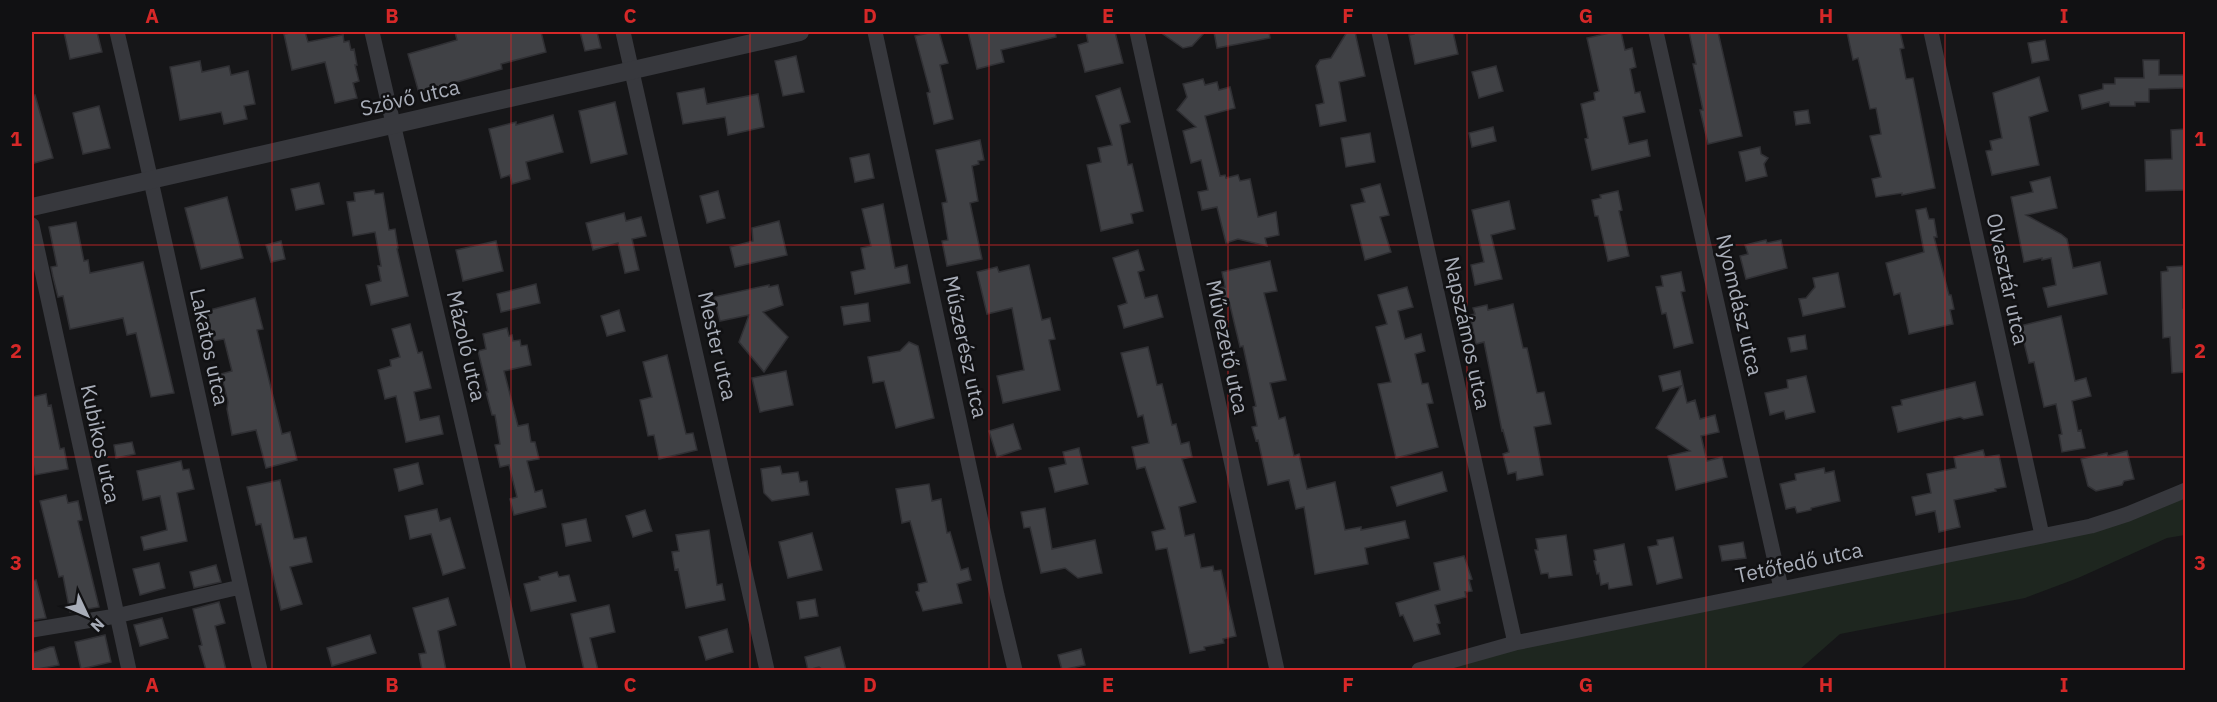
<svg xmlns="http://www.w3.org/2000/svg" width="2217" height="702" font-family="'IBM Plex Sans',sans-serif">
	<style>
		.green { fill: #1e261f }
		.building { fill: #404145; stroke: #303034; stroke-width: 1.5 }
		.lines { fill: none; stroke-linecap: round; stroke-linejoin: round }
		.minor { stroke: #37383d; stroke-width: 15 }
		.tertiary { stroke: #37383d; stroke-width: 18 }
		.grid { fill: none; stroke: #d62828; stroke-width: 1.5; stroke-opacity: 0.55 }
		.labels { text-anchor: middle; stroke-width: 5; stroke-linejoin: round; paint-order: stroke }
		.street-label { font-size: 21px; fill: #a8adb8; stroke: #111113 }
		.neatline { fill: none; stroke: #d62828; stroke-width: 2 }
		.grid-label { font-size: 20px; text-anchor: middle; font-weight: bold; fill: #d62828 }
	</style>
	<rect width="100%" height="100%" fill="#161618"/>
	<path class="green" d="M2185,490V535L2167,538L2078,578L2025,598L1840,634L1799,670H1419L2042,535Z"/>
	<path class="building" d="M64,32H97L102,52L70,59Z
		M296,32H305L308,42L343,35L344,42L349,41L351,50L354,49L357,65H355L359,81L353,83L357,98L335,103L325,62L292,70L284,34Z
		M455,32H541L546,52L501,64L502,69L419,93L408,54L457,40Z
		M580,32H597L601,48L585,51Z
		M933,32H939L948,63L940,65L953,119L934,124L927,93L930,92L915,36Z
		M968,32H1055L1056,37L1001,50L1004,62L977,69Z
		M1086,32H1115L1123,63L1085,72L1078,45L1088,42Z
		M1160,32H1205L1192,46L1183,48Z
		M1214,32H1269L1270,38L1217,48Z
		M1347,32H1355L1365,76L1339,82L1346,121L1320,126L1316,105L1324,103L1316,66L1320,60L1331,58Z
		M1413,32H1453L1458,54L1415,64L1409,35L1414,34Z
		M1614,32H1621L1625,50L1632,48L1636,67L1630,69L1635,93L1640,92L1645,112L1623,117L1629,144L1647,140L1650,156L1592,170L1585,139L1588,138L1581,104L1595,100L1594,93L1599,91L1587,38Z
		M1689,32H1718L1742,136L1708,144L1700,110H1703L1693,64H1696Z
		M1847,32H1900L1904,48L1900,49L1906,79L1913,78L1935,188L1902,195V193L1876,197L1872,179L1881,177L1870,136L1881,134L1876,108L1870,109L1858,58L1853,60Z
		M2045,40L2049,60L2032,63L2028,43Z
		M796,56L804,92L783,96L775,61Z
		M2143,60H2159V75H2186V88L2149,89V102H2135V106H2110L2109,102L2082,109L2079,95L2103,89V84H2115V78H2144Z
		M200,61L202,72L229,66L231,75L248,71L255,104L244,106L247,119L224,124L221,112L180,120L170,67Z
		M1496,66L1503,91L1479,98L1472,72Z
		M2039,77L2048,111L2029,117L2039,165L1992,175L1986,151L1992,150L1990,141L2002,138L1993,93Z
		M1203,79L1205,85L1217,82L1219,90L1230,87L1235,108L1205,116L1220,176L1225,175L1226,178L1238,175L1240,181L1250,179L1258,217L1276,212L1279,235L1265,238L1267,246L1238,239L1226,243L1217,207L1202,210L1198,192L1208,190L1201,160L1191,163L1183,131L1196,127L1177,110L1187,97L1183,84Z
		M704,88L707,104L758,94L764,127L728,135L725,117L683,124L677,93Z
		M1120,88L1130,122L1120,125L1128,165L1132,164L1143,211L1131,214L1133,223L1101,231L1087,165L1101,162L1098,148L1112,145L1096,96Z
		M35,95L53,158L34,163L32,154V96Z
		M615,102L627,154L591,163L579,111Z
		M99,106L110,148L83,154L73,113Z
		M1808,110L1810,123L1796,125L1794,112Z
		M553,115L563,152L526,162L530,179L512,184L510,175L501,178L489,129L516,122V125Z
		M1493,127L1496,141L1472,147L1469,133Z
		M2186,129V190L2146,191L2145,160L2172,159L2171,130Z
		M1370,133L1375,162L1346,167L1341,138Z
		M980,140L984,160L978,161L979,164L972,166L978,201L970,203L982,259L947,266L942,241L948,240L942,203L947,202L936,150Z
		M1760,147L1761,154L1768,158L1764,164L1767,176L1746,181L1739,152Z
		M869,154L874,178L855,182L850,158Z
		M2050,177L2057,208L2026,215L2061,234L2067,239L2073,268L2100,262L2107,294L2048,307L2043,288L2056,285L2051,258L2042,260V258L2024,262L2011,197L2033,192L2030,182Z
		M319,183L324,204L296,210L291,189Z
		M1380,184L1389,215L1380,217L1391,252L1365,260L1351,205L1365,202L1361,189Z
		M374,190L375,194L383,193L389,230L395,229L398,248L397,249L408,296L371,305L366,285L381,281L378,266H381L375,232L353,236L347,202L355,201L354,193Z
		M718,191L725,218L707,223L700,196Z
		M1618,191L1622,210L1619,211L1629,256L1608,261L1598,216H1595L1592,200L1601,198L1600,195Z
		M227,197L243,258L201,269L185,208Z
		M1509,201L1515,229L1491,235L1502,279L1475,285L1471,265L1484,262L1472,210Z
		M883,204L895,268L907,265L910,283L855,294L851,272L865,269L861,248L871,246L862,209Z
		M1926,208L1929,219H1934L1937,237H1934L1949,295H1951L1954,309L1950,310L1953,324L1909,334L1900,293L1894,295L1886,263L1924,252L1916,210Z
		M624,213L626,221L641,217L646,236L632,239L639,270L625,273L618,243L593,250L586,223Z
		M779,221L787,255L735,267L730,247L753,241L752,228Z
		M76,222L84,261L88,260L90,273L143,262L174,393L151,397L136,333L127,335L123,318L70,329L63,296L58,297L53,277L51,267L57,266L49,227Z
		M1766,240L1767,243L1781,240L1787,268L1746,279L1740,256L1748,254L1745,245Z
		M281,241L285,259L271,262L266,245Z
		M496,241L503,271L463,281L456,250Z
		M1138,250L1144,270L1138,272L1145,298L1157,295L1163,317L1124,328L1118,306L1127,303L1113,258Z
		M1270,261L1277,291L1264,293L1286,380L1270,383L1279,419L1285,417L1294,456L1299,454L1307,489L1335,482L1345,530L1361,527V530L1405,521L1409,538L1365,548L1368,564L1315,574L1304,507L1296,509L1289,480L1268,485L1258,440L1256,441L1252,427L1257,426L1253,407L1256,406L1243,346L1240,347L1229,301L1221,303L1218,288L1225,287L1222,272Z
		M1029,265L1042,320L1050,318L1055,339L1049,340L1060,390L1003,403L997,376L1024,370L1012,308L987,314L977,272L997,267L999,272Z
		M2183,266V308H2186V372L2172,373L2170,337L2163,338L2161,272L2168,271L2167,267Z
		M1681,272L1685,291L1681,292L1693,343L1674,348L1666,313L1662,314L1656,287L1663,286L1661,276Z
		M1838,273L1845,307L1803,316L1799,299L1806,298L1815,287L1813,278Z
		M536,284L540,303L501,312L497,294Z
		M769,285V287L778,285L783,305L763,312L788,337L764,372L739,342L749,315L720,321L714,297Z
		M1407,287L1413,307L1398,311L1405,339L1421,334L1425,351L1415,354L1422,384L1428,383L1433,403L1427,404L1438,447L1396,458L1378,384L1391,382L1376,327L1387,324L1378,295Z
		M255,298L263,329L257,330L282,434L290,432L297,460L266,468L256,430L232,435L227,409L228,402L221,374L232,371L224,339L213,341L206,311Z
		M868,303L870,321L844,325L841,307Z
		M1513,304L1523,348H1527L1537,393L1544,392L1551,424L1534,427L1543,475L1517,480L1516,472L1508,474L1503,454L1509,452L1503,430L1502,431L1484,342L1476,344L1470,315L1475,314L1473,308L1487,305L1488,310Z
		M619,310L625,331L607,336L601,316Z
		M2061,316L2075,381L2086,378L2091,396L2072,401L2078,431L2081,430L2085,448L2062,452L2059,435L2062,434L2056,404L2044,407L2034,362L2029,363L2020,326Z
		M410,324L418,353L422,352L431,388L414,392L420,420L439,416L443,434L406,442L396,396L385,399L378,370L391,366L390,360L400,357L392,329Z
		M507,328L509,336L512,335L513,341L520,340L521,346L527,345L531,365L504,371L518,426L528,424L531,442H535L539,459L527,461L535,492L542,490L546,507L514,515L510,499L517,497L509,465L500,467L495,445L500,444L495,415H492L486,392H488L478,351L486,349L483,334Z
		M1805,335L1807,349L1791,352L1788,338Z
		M909,342L918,346L934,418L896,428L884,381L873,383L868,357L900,351Z
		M1148,347L1157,385L1162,384L1172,425L1176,424L1181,444L1189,442L1192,457L1182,459L1196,502L1179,507L1185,536L1194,534L1201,568L1213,566L1214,571L1221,570L1236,636L1223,639L1224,643L1204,647L1205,650L1190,653L1167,548L1156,550L1152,532L1165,529L1145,467L1137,469L1132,447L1149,443L1143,415L1138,417L1121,353Z
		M667,355L686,434L693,433L697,450L659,459L654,435L648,436L640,400L652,397L643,362Z
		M786,371L793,405L760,412L752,378Z
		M1680,371L1687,403L1695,400L1700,419L1715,415L1719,432L1701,436L1707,461L1722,457L1727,477L1676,490L1668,456L1690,451L1656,428L1681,386L1663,391L1659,376Z
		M1806,376L1815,412L1786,419L1784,411L1770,415L1765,393L1788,388L1787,380Z
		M1975,382L1983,415L1964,419L1960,417L1898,432L1892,407L1902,405L1901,400Z
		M46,394L48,406L51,405L60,449L64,448L68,469L35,475L32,457V397Z
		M1013,424L1021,449L997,457L989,431Z
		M132,442L135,454L116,458L114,445Z
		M1079,448L1088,484L1055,492L1049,468L1066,464L1063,452Z
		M1983,450L1985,457L1999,455L2006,487L1995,489L1996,491L1954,500L1960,527L1939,532L1935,511L1916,515L1912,497L1931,493L1927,474L1956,468L1954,457Z
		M2127,451L2134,479L2124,481L2122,485L2096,491L2088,486L2081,459L2107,453L2108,456Z
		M181,461L183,470L189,469L194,489L177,493L187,541L144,550L141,537L167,530L160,496L143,500L137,471Z
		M418,463L423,484L399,491L394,469Z
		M780,466L782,474L798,472L800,482L807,481L809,495L772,501L764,493L761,469Z
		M1824,468L1825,473L1834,471L1840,501L1811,508V510L1797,513L1795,507L1786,509L1780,484L1796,480L1795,474Z
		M1442,472L1447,491L1397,506L1391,487Z
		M280,480L294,539L306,537L312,562L290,567L302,604L281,610L261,524L256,525L247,487Z
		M929,484L932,501L941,499L947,533L950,532L961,570L968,568L971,580L957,584L962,603L923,611L916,592L919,591L918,584L927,582L910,521L902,523L896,489Z
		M66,495L68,503L78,501L82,520L78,521L99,607L70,612L63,576L59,577L40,501Z
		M1045,508L1052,549L1095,540L1102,573L1078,578L1065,568L1041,573L1030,527L1024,528L1021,512Z
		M437,509L440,521L450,518L465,568L443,575L431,534L410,539L405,516Z
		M645,510L652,531L633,537L626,516Z
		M586,519L591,541L566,546L562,524Z
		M709,530L717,585L722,584L725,600L686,608L678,569L675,570L672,552L679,551L676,535Z
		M812,533L822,570L788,578L779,542Z
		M1566,535L1572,575L1549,578L1548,573L1541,574L1535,550H1538L1536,539Z
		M1673,537L1682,578L1657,584L1648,547L1658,545L1657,540Z
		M1743,542L1746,558L1722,561L1719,546Z
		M1624,544L1632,585L1609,589L1608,583L1601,585L1599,573L1597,574L1594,561L1596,560L1594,550Z
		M1464,556L1472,579L1469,580L1472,591L1465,592L1466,597L1435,605L1440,623L1437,624L1440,634L1414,641L1403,615L1400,616L1396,603L1440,590L1434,563Z
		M159,563L165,588L140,595L133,569Z
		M216,565L221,582L194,588L190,572Z
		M557,572L559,577L569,575L576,601L531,611L524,584L540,580L539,577Z
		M36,580L46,618L32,620V581Z
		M448,598L456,625L438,631L446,670H422L419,654L426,653L413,608Z
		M815,599L818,616L800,619L797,602Z
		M219,602L225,623L215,626L226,670H206L199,646L202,645L193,609Z
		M609,605L615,632L590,638L598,670H584L571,614Z
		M162,618L168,638L140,646L134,625Z
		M727,629L733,652L706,660L699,637Z
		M105,635L111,662L81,669L75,642Z
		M370,635L376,653L332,666L327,648Z
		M50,647H54L59,665L32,670V653Z
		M840,647L846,670H823L819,667L808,670L805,657Z
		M1081,649L1085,665L1062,670L1058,655Z"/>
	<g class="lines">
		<path class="minor" d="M117,32C167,244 210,458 260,670
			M372,32L519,670
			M623,32L767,670
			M875,32L997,595L1015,670
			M1137,32L1277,670
			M1379,32L1515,643
			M1656,32L1781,588
			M1931,32L2042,535
			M32,225L129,670
			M32,630L116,616L240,587
			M1419,670L1515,643L2091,526L2128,514L2186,490"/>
		<path class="tertiary" d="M32,207L800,32"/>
	</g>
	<path class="grid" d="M272,32V670M511,32V670M750,32V670M989,32V670M1228,32V670M1467,32V670M1706,32V670M1945,32V670M32,245H2186M32,457H2186"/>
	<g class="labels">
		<g class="street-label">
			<text transform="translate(410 98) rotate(-13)" y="7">Szövő utca</text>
			<text transform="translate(2007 279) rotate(78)" y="7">Olvasztár utca</text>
			<text transform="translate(1739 305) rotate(77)" y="7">Nyomdász utca</text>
			<text transform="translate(1467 333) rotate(78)" y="7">Napszámos utca</text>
			<text transform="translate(466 346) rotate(77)" y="7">Mázoló utca</text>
			<text transform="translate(717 346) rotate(77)" y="7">Mester utca</text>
			<text transform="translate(209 347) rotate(78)" y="7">Lakatos utca</text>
			<text transform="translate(965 347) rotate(78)" y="7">Műszerész utca</text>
			<text transform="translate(1227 347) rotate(78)" y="7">Művezető utca</text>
			<text transform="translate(100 444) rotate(78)" y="7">Kubikos utca</text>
			<text transform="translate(1799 563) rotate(-12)" y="7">Tetőfedő utca</text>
		</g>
	</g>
	<rect width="2217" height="702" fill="none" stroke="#111113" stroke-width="66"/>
	<g transform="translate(87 615) rotate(134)" stroke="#111113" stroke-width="4.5" paint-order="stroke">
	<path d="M0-4.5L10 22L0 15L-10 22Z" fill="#a8adb8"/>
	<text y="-9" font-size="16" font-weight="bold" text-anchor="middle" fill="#a8adb8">N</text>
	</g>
	<rect x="33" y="33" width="2151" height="636" class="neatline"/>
	<g class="grid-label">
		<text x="152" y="23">A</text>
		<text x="392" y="23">B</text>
		<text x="630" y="23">C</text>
		<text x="870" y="23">D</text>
		<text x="1108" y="23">E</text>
		<text x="1348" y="23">F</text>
		<text x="1586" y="23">G</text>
		<text x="1826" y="23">H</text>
		<text x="2064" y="23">I</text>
		<text x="16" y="146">1</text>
		<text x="2200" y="146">1</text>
		<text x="16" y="358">2</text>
		<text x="2200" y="358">2</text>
		<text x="16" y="570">3</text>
		<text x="2200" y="570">3</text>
		<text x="152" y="692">A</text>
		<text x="392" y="692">B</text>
		<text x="630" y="692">C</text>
		<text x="870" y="692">D</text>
		<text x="1108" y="692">E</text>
		<text x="1348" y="692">F</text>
		<text x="1586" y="692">G</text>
		<text x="1826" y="692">H</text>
		<text x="2064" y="692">I</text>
	</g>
</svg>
